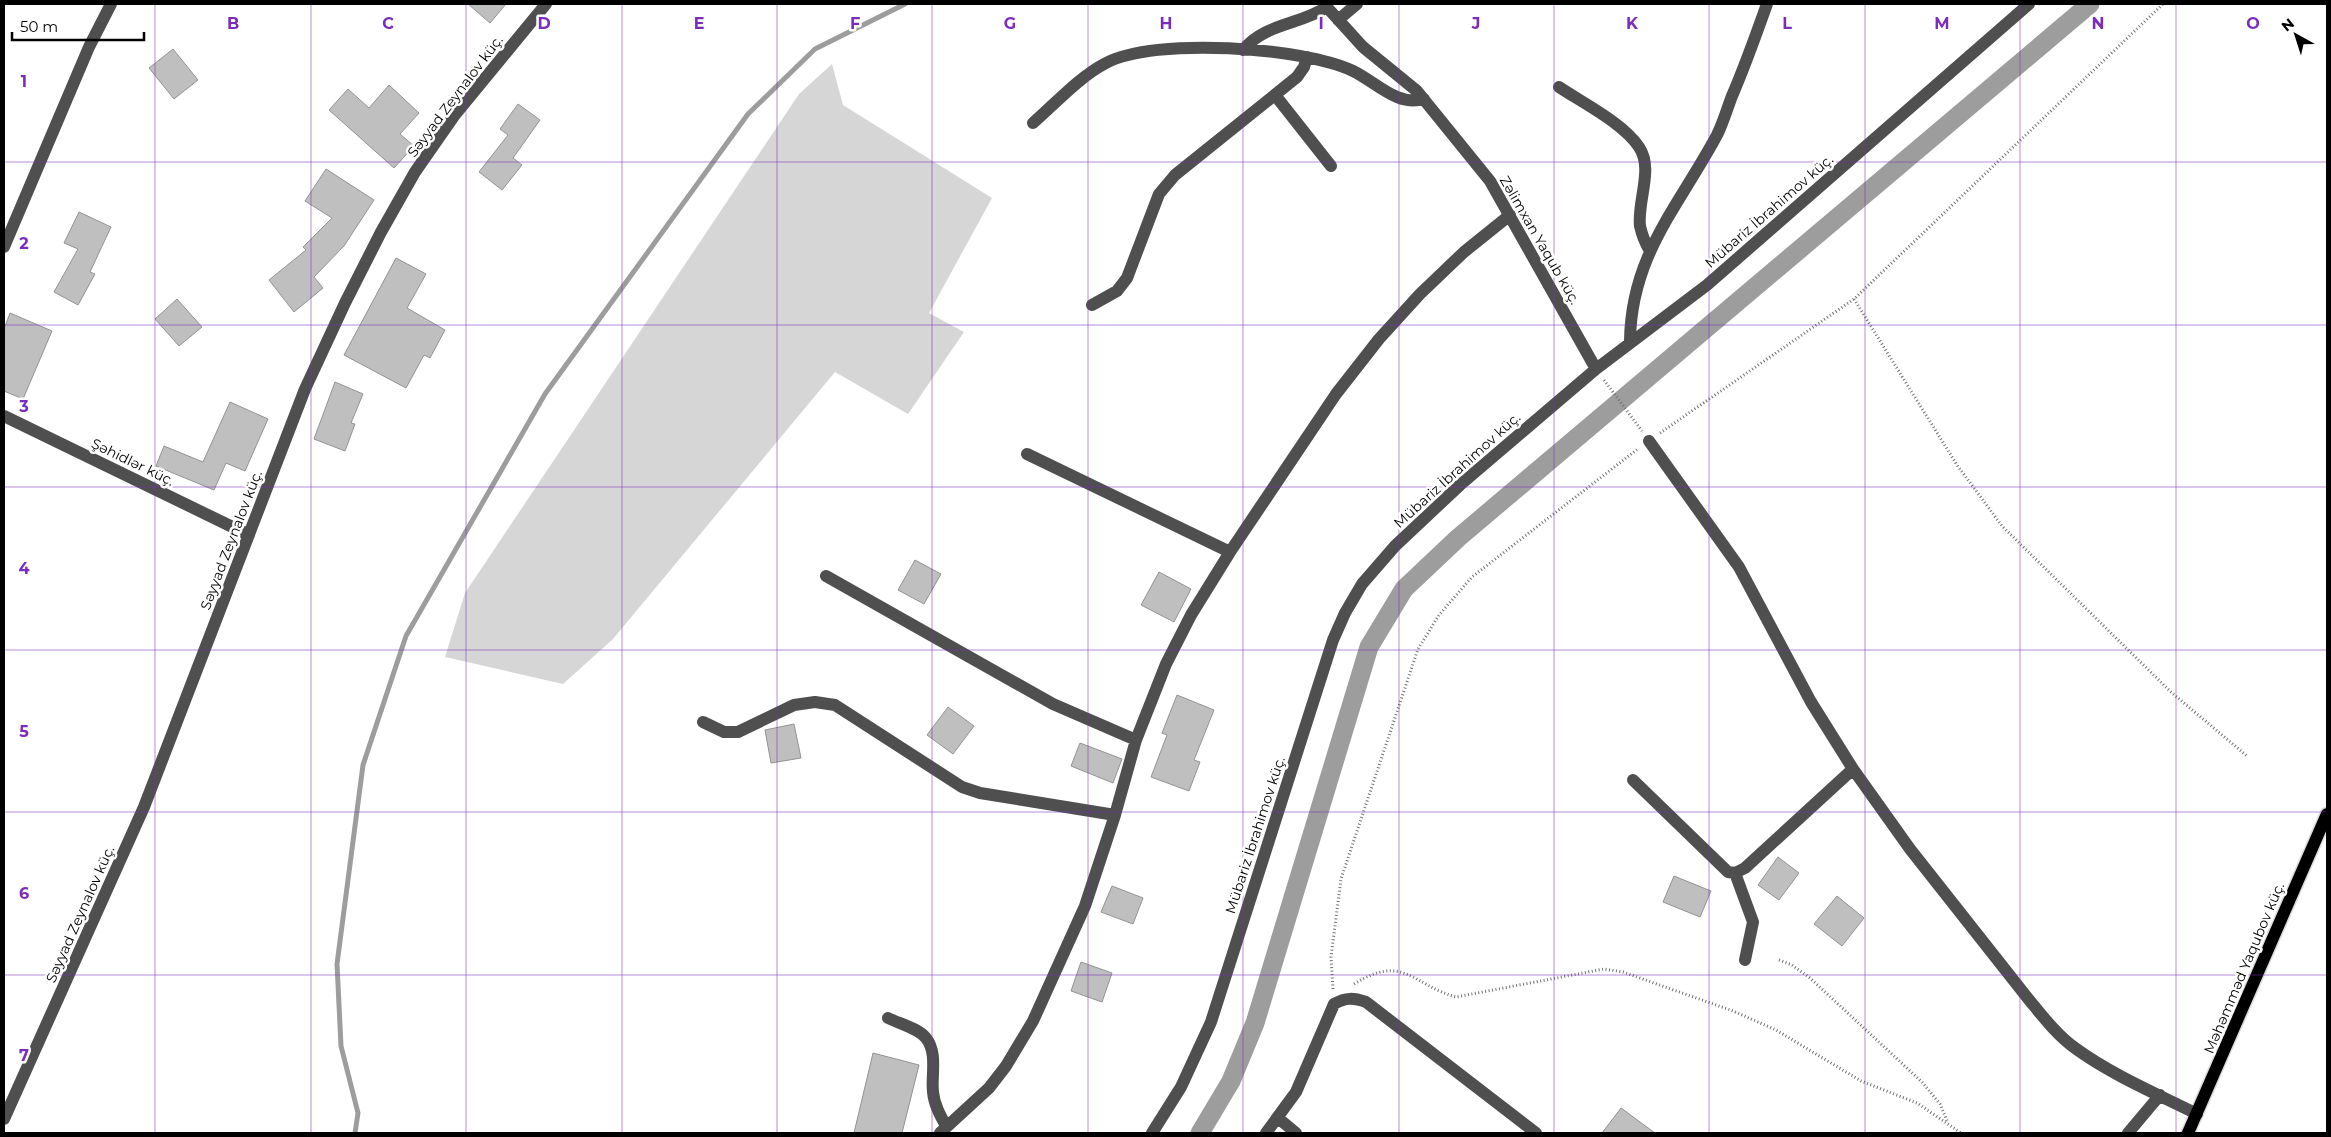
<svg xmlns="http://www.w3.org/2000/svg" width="2331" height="1137" font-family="Montserrat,sans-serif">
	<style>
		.green { fill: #d6d6d6 }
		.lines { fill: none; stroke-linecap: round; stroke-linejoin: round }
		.stream { stroke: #9d9d9d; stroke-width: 5 }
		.canal { stroke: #9d9d9d; stroke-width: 19 }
		.building { fill: #bfbfbf; stroke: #939393 }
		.major-casing { stroke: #dbdbdb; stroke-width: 15 }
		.path { stroke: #717171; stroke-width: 3; stroke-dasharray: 1 2.5; stroke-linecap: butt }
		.minor { stroke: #4f4f4f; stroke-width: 12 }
		.major { stroke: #000; stroke-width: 12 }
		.grid { fill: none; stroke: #7b2cbf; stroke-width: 1; stroke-opacity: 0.55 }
		.labels { text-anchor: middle; stroke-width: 5; stroke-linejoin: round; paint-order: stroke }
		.street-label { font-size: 14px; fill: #000; stroke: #fff }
		.grid-label { font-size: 16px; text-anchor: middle; font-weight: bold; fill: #7b2cbf; stroke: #fff; stroke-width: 5; stroke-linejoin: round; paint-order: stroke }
	</style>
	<rect width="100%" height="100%" fill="#fff"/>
	<path class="green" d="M832,64L843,105L992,198L929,313L964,332L908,414L835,372L613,639L563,684L445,657L465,593L799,94Z"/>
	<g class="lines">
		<path class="stream" d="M355,1133L358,1113L341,1046L337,964L363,765L406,636L545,394L748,114L815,49L905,4"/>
		<path class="canal" d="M1200,1133L1231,1081L1255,1023L1369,647L1404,589L1458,538L2090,4"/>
	</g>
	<path class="building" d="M468,4H506L490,23Z
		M173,49L198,80L174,99L149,68Z
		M389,85L419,113L400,134L414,146L394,168L329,110L348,89L369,108Z
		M518,104L540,120L513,158L522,165L502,190L479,172L508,135L500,129Z
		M326,169L374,200L344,246L314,277L323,288L294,312L269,280L306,250L303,247L332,218L305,201Z
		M79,212L111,227L90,272L95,274L78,305L54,292L78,249L64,243Z
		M396,258L426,274L407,308L445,330L430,358L424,355L406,388L344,355Z
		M177,299L202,327L179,346L155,319Z
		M10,313L52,331L23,399L4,391V329Z
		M335,382L363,394L351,423L355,424L345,451L314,439Z
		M230,402L268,419L245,471L226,463L214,490L156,466L164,446L203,462Z
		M915,560L941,574L924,604L898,590Z
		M1159,572L1191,589L1174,622L1141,605Z
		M1177,695L1214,710L1194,760L1200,762L1189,791L1151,777L1167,735L1162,733Z
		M948,707L974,726L953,754L927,735Z
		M794,724L801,758L771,763L765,730Z
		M1080,743L1122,759L1113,783L1071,766Z
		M1778,857L1799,873L1779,900L1758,885Z
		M1674,876L1711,891L1700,917L1663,902Z
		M1112,886L1143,898L1133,924L1101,912Z
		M1837,896L1864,918L1842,946L1814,924Z
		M1081,962L1112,973L1102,1002L1071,991Z
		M873,1053L919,1065L902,1133H854Z
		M1621,1108L1655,1133H1602Z"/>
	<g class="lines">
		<defs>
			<path id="major" d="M2188,1133L2327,814"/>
		</defs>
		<use href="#major" class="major-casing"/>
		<path class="path" d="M1854,299L1957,465L2002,526L2172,693L2247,756
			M1604,380L1642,431
			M1660,433L1854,299L2163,4
			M1779,960L1792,965L1810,978L1922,1082L1940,1104L1948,1123
			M1354,984C1404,953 1412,985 1456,997L1604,969L1623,972L1733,1011L1776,1030L1861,1081L1917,1103L1961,1133
			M1333,989L1331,957L1341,879L1418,649L1439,615L1472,577L1639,448"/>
		<path class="minor" d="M1324,4L1363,47L1417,91L1490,181L1596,369
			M1338,20L1357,4
			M1243,50C1265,23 1300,25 1327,7
			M1559,87C1583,103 1623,123 1639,147C1654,169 1637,201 1640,226C1642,235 1645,243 1650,251
			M1275,95L1331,166
			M1033,123C1056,103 1079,77 1106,63C1155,37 1302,47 1353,71C1376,82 1397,107 1424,99
			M4,247L89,47L111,4
			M1092,305L1117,291L1127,278L1159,194L1175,175L1297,77L1304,67L1307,57
			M1630,341C1631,255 1679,206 1717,135C1723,123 1727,109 1732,96C1745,66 1756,35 1767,4
			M4,416L249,535
			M1649,441L1739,567L1811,702L1853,769L1910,849L2030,1001C2044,1018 2058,1036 2075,1048C2112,1075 2157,1094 2197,1114
			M1027,454L1230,552
			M826,576L1053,704L1136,740
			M703,722L724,732H738L794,705L815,702L835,705L962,787L980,793L1115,815
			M1633,780L1728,872L1735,873L1745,868L1853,769
			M1735,873L1753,922L1745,960
			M888,1018C900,1024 918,1028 926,1038C938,1053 931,1076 933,1092C934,1104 940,1115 946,1126
			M1278,1118L1296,1133
			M4,1119L144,807L305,389L345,303L381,232L415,172L454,116L546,4
			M940,1133L989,1088L1006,1066L1033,1021L1085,906L1115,815L1136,740L1166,664L1191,615L1230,552L1336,394L1379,339L1420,294L1464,252L1510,215
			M1152,1133L1181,1087L1211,1022L1333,640L1345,613L1362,584L1395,546L1460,485L1596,369L1707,285L2029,4
			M1266,1133L1296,1092L1334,1004C1346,997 1354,998 1366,1002L1536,1133
			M2128,1133L2160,1095"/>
		<use href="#major" class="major"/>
	</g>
	<path class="grid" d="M155,4V1133M311,4V1133M466,4V1133M622,4V1133M777,4V1133M932,4V1133M1088,4V1133M1243,4V1133M1399,4V1133M1554,4V1133M1709,4V1133M1865,4V1133M2020,4V1133M2176,4V1133M4,162H2327M4,325H2327M4,487H2327M4,650H2327M4,812H2327M4,975H2327"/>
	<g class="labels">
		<g class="street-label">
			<text transform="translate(455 96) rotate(-53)" y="5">Səyyad Zeynalov küç.</text>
			<text transform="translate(1769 211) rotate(-41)" y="5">Mübariz İbrahimov küç.</text>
			<text transform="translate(1540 240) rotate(60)" y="5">Zəlimxan Yaqub küç.</text>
			<text transform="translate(133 462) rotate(26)" y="5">Şəhidlər küç.</text>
			<text transform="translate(1457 470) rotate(-42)" y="5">Mübariz İbrahimov küç.</text>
			<text transform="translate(231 540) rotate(-69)" y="5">Səyyad Zeynalov küç.</text>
			<text transform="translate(1255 835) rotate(-72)" y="5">Mübariz İbrahimov küç.</text>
			<text transform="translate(80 914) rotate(-66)" y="5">Səyyad Zeynalov küç.</text>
			<text transform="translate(2244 968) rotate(-67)" y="5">Məhəmməd Yaqubov küç.</text>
		</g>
	</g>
	<g class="grid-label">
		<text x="233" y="29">B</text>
		<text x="388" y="29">C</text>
		<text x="544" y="29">D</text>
		<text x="699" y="29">E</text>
		<text x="855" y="29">F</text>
		<text x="1010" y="29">G</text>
		<text x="1166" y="29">H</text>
		<text x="1321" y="29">I</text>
		<text x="1476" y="29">J</text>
		<text x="1632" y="29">K</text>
		<text x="1787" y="29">L</text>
		<text x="1942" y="29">M</text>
		<text x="2098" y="29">N</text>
		<text x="2253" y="29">O</text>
		<text x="24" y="87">1</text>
		<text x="24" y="249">2</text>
		<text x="24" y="412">3</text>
		<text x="24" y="574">4</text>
		<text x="24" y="737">5</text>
		<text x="24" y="899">6</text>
		<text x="24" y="1061">7</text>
	</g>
	<rect width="2331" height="1137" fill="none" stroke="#000000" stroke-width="10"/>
	<g transform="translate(2296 35) rotate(321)" stroke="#ffffff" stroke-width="4" paint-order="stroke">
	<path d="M0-4L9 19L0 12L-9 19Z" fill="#000000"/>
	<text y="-8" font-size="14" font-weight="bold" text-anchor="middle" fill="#000000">N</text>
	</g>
	<path d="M12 32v8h132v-8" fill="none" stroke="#000000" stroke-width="2.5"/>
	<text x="20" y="32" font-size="15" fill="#000000" stroke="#ffffff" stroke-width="4" paint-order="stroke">50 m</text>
</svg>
